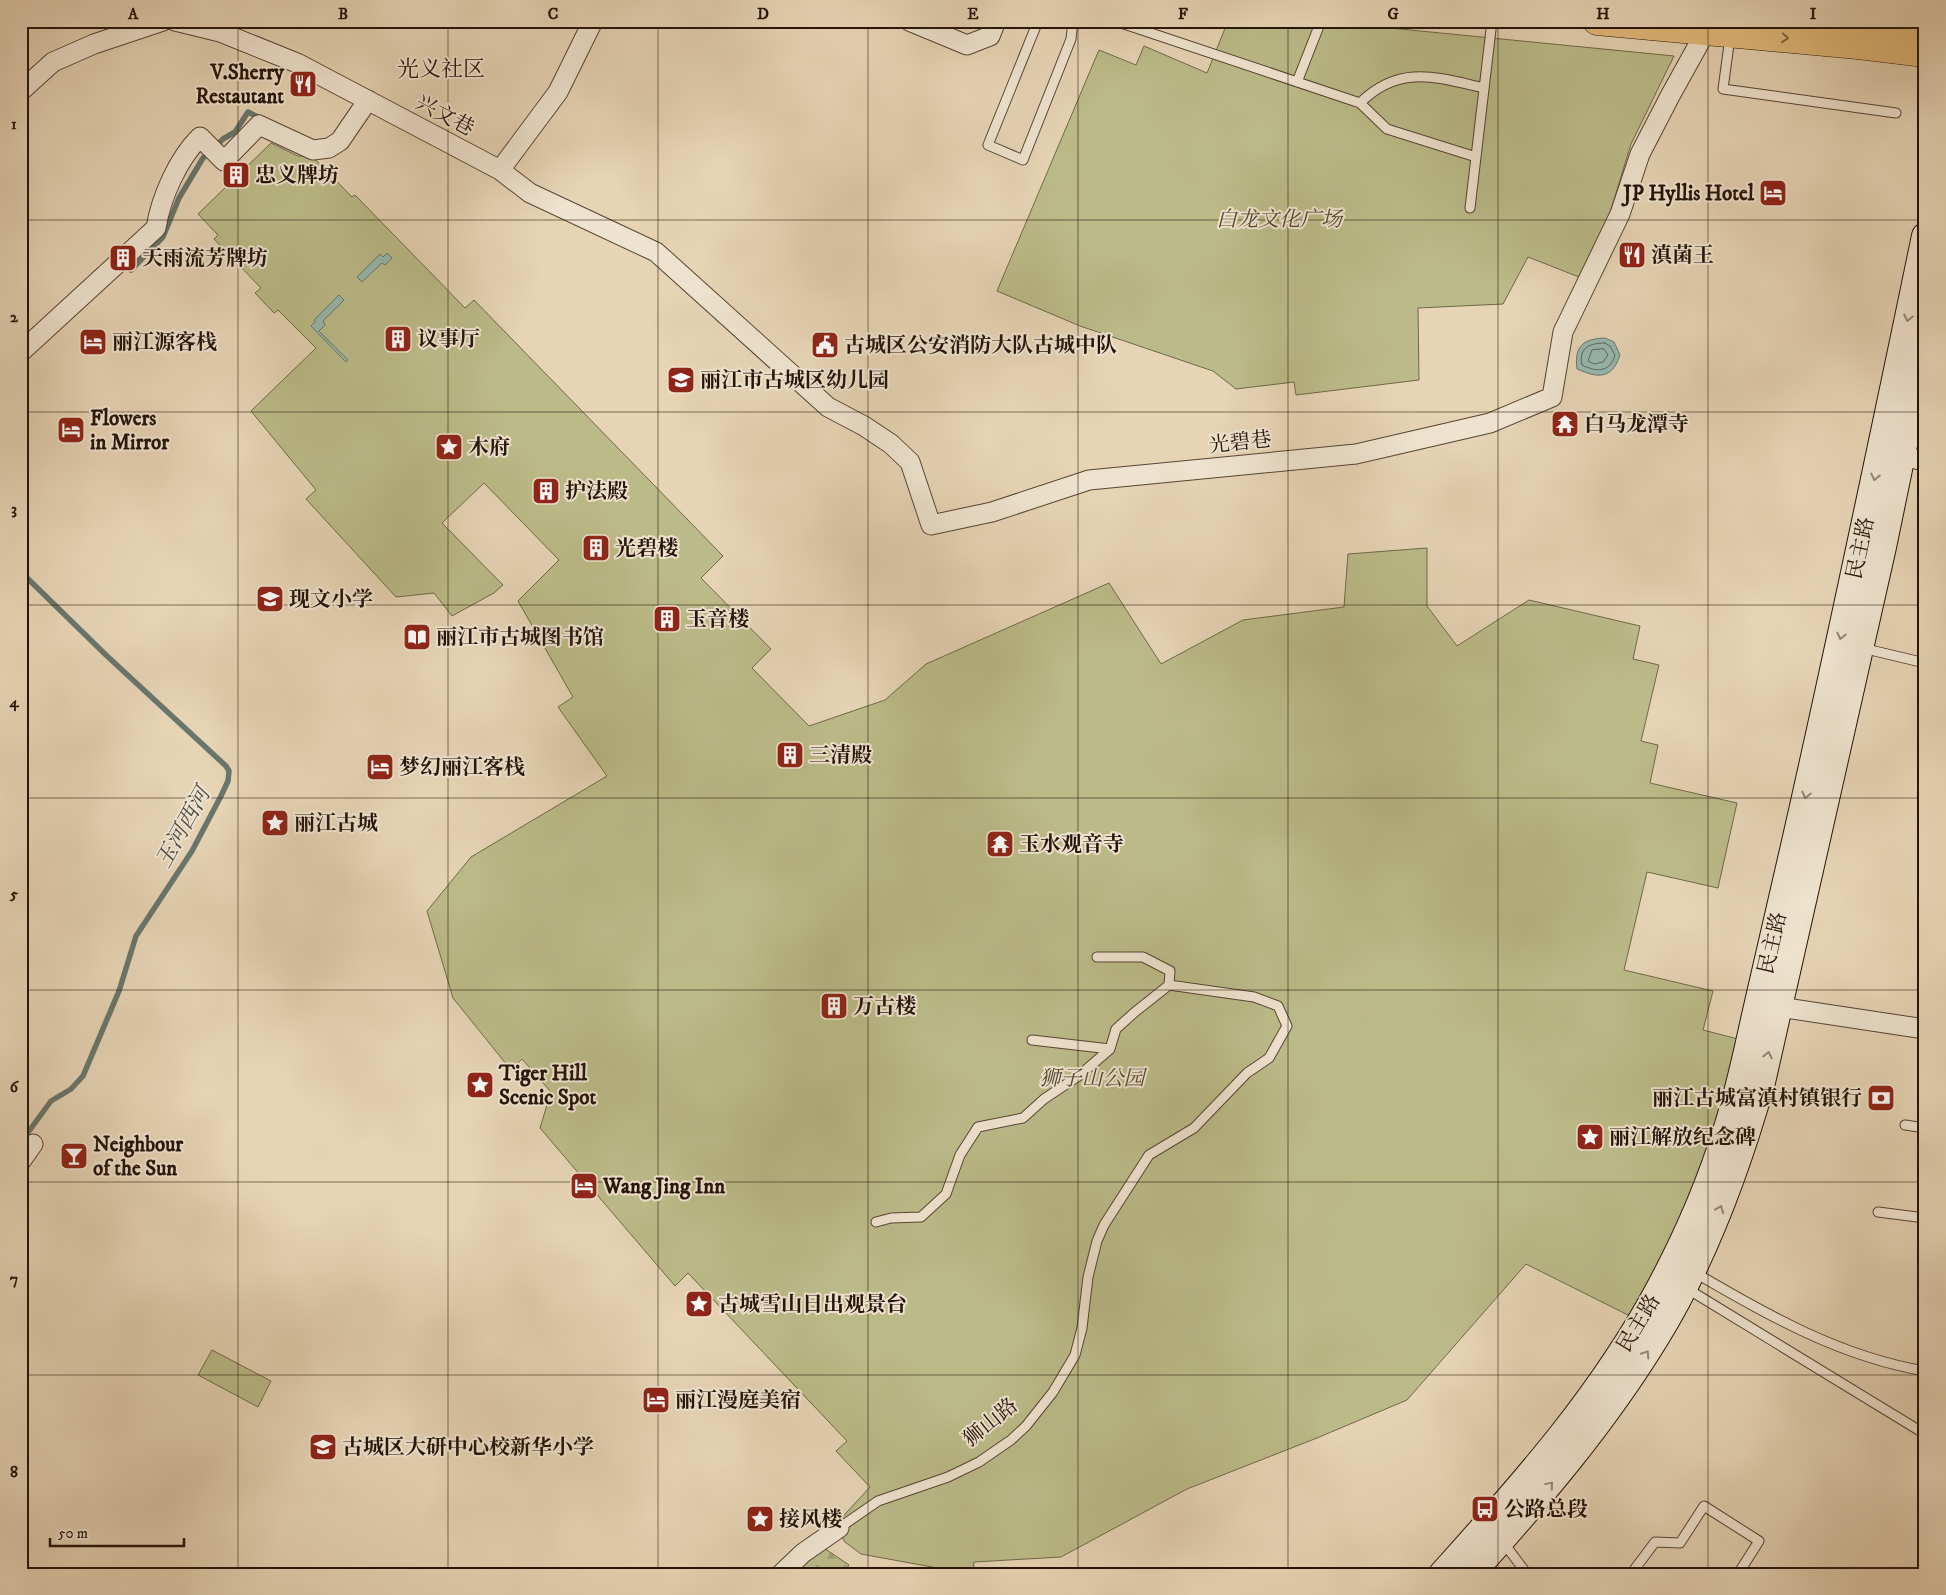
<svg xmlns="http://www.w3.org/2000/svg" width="1946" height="1595" font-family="'IM FELL DW Pica','Noto Serif SC',serif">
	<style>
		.forest { fill: url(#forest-firs); stroke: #706849 }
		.park { fill: #bbbb89; stroke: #706849 }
		.water { fill: #96b8ae; stroke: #69766c }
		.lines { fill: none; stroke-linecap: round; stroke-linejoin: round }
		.shore { stroke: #5e665c; stroke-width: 1 }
		.stream { stroke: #69766c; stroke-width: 5.5 }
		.lane-casing { stroke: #554434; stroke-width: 11 }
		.street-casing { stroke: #554434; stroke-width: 21 }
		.secondary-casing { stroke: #251409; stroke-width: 28 }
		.highway-casing { stroke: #251409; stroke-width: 29 }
		.lane { stroke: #efe3cf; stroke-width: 9 }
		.street { stroke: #efe3cf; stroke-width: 19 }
		.secondary { stroke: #efe3cf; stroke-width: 26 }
		.highway { stroke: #e3ba7a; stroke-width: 28 }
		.oneway { stroke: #846742 }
		.oneway2 { stroke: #948676 }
		.grid { fill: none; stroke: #251409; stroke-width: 1; stroke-opacity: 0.55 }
		.labels { text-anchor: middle; stroke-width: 4; stroke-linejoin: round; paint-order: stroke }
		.poi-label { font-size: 21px; font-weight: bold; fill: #251409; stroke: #efe3cf; text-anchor: start }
		.street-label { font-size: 21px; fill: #251409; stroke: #efe3cf }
		.park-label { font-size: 21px; font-style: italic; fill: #52462f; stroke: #efe3cf }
		.neighbourhood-label { font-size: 22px; fill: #251409; stroke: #efe3cf }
		.water-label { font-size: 22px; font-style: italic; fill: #4d4d43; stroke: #efe3cf }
		.neatline { fill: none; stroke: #251409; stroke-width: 2 }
		.grid-label { font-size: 16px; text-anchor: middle; font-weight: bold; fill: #251409 }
	</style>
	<defs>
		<pattern id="forest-firs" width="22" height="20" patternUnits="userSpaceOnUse" patternTransform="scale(1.25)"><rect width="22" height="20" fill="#bbbb89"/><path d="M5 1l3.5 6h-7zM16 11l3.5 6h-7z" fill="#a1a075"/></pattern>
	</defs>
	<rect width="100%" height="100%" fill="#e6d4b5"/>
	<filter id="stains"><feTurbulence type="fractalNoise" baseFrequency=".004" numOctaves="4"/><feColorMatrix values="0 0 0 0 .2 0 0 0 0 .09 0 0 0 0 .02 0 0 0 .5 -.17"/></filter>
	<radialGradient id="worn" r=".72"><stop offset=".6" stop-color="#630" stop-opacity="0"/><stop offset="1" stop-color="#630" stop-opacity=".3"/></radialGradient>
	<path class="forest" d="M824,1548L849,1565L843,1574H791Z"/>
	<path class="park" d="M1228,21H1319L1674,56L1631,144L1605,229L1579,277L1528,257L1503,304L1418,308L1419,380L1296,395L1294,382L1236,389L1213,371L1080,326L997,291L1099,50L1136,65L1144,46L1207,73Z
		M271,143L298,156H312L352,197L355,195L465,308L474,300L723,556L701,578L771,649L752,668L809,726L885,700L926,664L1109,583L1161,664L1243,620L1344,607L1348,554L1427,548V606L1457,646L1529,600L1640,626L1633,659L1659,665L1641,741L1658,745L1650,783L1737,803L1718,888L1647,872L1624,970L1713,991L1703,1030L1738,1039L1702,1173L1676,1233L1630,1316L1526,1264L1407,1400L1317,1438L1187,1489L1061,1557L974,1562L973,1574H970L861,1554L845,1542L835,1525L870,1487L836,1451L847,1441L688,1273L675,1286L540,1128L551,1092L522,1059L511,1070L453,998L427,911L471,857L607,776L558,707L573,697L518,601L559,560L484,483L442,523L503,585L494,593L452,616L434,593L396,597L306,499L316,490L251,411L316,348L278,310L274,313L255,293L261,288L214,239L218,235L198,214Z
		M212,1350L271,1381L258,1407L198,1375Z"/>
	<path class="water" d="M387,253L392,258L385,265L382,263L362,282L357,277L380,254L383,257Z
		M339,295L344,300L323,321L325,325L319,331L348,360L346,362L311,326L315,322L314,320Z
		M1605,338L1614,342L1620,355C1612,380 1597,378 1577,369C1574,345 1584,339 1605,338Z"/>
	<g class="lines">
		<path class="shore" d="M1605,343L1610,346L1615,355C1610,373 1596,372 1582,365C1578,347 1591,343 1605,343Z
			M1604,349L1608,355L1603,362L1594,364L1588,361L1592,350Z"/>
		<path class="stream" d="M131,270L163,237L179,198L203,158L223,139L235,132L248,112L262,119
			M21,572L107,656L226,766L229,771L228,781L221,796L192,851L136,936L119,991L83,1076L71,1089L51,1101L21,1142"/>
		<defs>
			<path id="lane" d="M1038,21L988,145L1023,160L1071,39L1073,21
				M1115,21L1360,103L1387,129L1476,157
				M1730,37L1723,89L1896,113
				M1297,82L1321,21
				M1360,103C1399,64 1436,77 1484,88
				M1470,208L1492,21
				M1862,648L1925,663
				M1097,957H1143L1170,971L1169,985
				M1905,1125L1925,1128
				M1878,1212L1925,1218
				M876,1222L891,1218L921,1217L946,1194L960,1155L978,1127L1023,1118L1044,1099L1080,1075L1110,1049
				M1694,1272C1767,1315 1841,1357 1925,1371
				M1686,1288L1925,1434
				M839,1528L878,1501L948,1477L979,1462L1011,1440L1026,1426L1053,1392L1075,1355L1082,1328L1088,1277L1097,1241L1104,1225L1149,1155L1194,1128L1247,1073L1269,1058L1287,1026L1278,1006L1254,997L1169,985L1135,1012L1116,1029L1110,1049L1032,1040
				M1503,1542L1527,1574
				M1631,1574L1655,1542L1680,1543L1704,1506L1759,1541L1738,1574
				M1923,1574L1925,1572"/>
			<path id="street" d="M175,21L220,32L297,63L500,170L530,193L656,252L828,407L864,426L891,444L910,462L931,525L992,512L1089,480L1356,454L1490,423L1552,397L1563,332L1620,214L1640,154L1670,96L1706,31
				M909,21L967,45L990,36L996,21
				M21,91L53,62L94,44L163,21
				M500,170L558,92L593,21
				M21,352L156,228C161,197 178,159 200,137L224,161L259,125L313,150L329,148L340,141L368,100
				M1901,456L1925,461
				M1779,1007L1925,1029
				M21,1161L33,1144
				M781,1574L803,1553L839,1528"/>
			<path id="secondary" d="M1442,1574C1524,1483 1604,1393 1661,1285C1687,1236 1710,1183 1726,1131C1739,1091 1747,1051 1756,1011C1768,959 1780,907 1792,855C1839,649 1882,443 1925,236
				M1471,1574C1539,1499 1604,1423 1657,1336C1705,1258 1737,1170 1762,1082L1883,547L1925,343"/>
			<path id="highway" d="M1597,21L1858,45L1925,53
				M1817,21L1925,33"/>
		</defs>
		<use href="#lane" class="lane-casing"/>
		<use href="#street" class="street-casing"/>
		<use href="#secondary" class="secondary-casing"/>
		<use href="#highway" class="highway-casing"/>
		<use href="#lane" class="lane"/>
		<use href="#street" class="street"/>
		<use href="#secondary" class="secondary"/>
		<use href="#highway" class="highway"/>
	</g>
	<defs><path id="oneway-chevron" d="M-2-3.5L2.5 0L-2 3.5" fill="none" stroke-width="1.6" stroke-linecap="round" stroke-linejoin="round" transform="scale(1.25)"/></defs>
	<use class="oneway" href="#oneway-chevron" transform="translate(1785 38) rotate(5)"/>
	<g class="oneway2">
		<use href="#oneway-chevron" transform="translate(1908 318) rotate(102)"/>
		<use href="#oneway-chevron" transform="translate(1875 477) rotate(102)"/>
		<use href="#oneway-chevron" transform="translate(1841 636) rotate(103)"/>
		<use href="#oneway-chevron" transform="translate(1806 795) rotate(103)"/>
		<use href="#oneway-chevron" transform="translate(1768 1055) rotate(-77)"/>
		<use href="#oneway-chevron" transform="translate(1720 1209) rotate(-68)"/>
		<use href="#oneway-chevron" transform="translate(1646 1354) rotate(-57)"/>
		<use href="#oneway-chevron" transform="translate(1550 1485) rotate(-50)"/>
	</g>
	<path class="grid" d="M238,21V1574M448,21V1574M658,21V1574M868,21V1574M1078,21V1574M1288,21V1574M1498,21V1574M1708,21V1574M21,220H1925M21,412H1925M21,605H1925M21,798H1925M21,990H1925M21,1182H1925M21,1375H1925"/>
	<defs>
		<symbol id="restaurant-square" viewBox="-11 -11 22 22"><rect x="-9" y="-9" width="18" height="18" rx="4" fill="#8f2418" stroke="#efe3cf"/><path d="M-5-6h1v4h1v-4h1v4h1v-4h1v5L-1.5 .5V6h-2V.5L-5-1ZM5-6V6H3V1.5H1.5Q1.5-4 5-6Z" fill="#fff"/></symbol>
		<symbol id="building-square" viewBox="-11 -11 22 22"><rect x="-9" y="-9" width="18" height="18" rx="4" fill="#8f2418" stroke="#efe3cf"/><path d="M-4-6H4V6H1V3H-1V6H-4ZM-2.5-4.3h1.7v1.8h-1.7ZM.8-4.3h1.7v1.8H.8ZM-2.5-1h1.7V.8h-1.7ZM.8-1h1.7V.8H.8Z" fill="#fff"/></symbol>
		<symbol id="hotel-square" viewBox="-11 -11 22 22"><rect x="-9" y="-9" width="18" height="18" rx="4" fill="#8f2418" stroke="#efe3cf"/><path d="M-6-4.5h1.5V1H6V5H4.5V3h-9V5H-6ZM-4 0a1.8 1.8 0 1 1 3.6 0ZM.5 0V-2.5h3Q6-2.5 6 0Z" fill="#fff"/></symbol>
		<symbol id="civic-square" viewBox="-11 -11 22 22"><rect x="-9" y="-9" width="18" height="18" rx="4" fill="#8f2418" stroke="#efe3cf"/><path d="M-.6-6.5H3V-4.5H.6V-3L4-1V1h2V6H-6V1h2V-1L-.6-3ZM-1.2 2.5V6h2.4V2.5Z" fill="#fff"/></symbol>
		<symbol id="school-square" viewBox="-11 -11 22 22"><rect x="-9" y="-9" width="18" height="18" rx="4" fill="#8f2418" stroke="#efe3cf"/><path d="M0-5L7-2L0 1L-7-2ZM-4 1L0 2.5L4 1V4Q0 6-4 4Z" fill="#fff"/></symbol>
		<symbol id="temple-square" viewBox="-11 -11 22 22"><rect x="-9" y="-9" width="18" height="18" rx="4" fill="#8f2418" stroke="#efe3cf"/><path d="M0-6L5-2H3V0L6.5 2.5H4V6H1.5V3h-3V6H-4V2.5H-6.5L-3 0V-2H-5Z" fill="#fff"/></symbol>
		<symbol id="sight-square" viewBox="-11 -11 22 22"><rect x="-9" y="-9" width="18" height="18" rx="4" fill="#8f2418" stroke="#efe3cf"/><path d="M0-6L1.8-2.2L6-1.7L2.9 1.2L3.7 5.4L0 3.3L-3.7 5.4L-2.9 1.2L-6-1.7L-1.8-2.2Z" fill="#fff"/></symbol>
		<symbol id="library-square" viewBox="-11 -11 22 22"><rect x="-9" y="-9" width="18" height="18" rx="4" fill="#8f2418" stroke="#efe3cf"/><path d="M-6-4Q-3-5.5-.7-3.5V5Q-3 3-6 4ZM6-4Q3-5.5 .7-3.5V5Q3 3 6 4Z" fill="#fff"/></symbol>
		<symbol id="bank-square" viewBox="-11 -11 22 22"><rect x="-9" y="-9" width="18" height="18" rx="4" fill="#8f2418" stroke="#efe3cf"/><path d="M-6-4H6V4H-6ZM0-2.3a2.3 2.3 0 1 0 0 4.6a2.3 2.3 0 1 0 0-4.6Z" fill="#fff"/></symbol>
		<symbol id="bar-square" viewBox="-11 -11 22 22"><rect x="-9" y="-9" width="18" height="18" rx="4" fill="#8f2418" stroke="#efe3cf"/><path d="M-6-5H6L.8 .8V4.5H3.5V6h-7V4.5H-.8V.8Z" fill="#fff"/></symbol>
		<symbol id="bus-square" viewBox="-11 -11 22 22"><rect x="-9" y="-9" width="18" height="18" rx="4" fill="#8f2418" stroke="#efe3cf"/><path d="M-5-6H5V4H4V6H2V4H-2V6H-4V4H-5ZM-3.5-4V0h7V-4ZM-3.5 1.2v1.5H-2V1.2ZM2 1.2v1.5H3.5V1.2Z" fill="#fff"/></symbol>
	</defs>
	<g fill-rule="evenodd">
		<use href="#restaurant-square" x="287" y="68" width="32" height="32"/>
		<use href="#building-square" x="220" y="159" width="32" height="32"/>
		<use href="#hotel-square" x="1757" y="177" width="32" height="32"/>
		<use href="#restaurant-square" x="1616" y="239" width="32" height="32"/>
		<use href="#building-square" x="107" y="242" width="32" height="32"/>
		<use href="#building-square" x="382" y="323" width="32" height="32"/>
		<use href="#hotel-square" x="77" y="326" width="32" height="32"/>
		<use href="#civic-square" x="809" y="329" width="32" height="32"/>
		<use href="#school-square" x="665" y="364" width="32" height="32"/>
		<use href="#temple-square" x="1549" y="408" width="32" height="32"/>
		<use href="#hotel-square" x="55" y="414" width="32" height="32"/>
		<use href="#sight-square" x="433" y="431" width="32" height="32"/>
		<use href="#building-square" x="530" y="475" width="32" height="32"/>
		<use href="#building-square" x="580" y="532" width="32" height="32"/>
		<use href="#school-square" x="254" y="583" width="32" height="32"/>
		<use href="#building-square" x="651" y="603" width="32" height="32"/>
		<use href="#library-square" x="401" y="621" width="32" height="32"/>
		<use href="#building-square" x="774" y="739" width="32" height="32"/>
		<use href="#hotel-square" x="364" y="751" width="32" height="32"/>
		<use href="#sight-square" x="259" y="807" width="32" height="32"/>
		<use href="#temple-square" x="984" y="828" width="32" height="32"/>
		<use href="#building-square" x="818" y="990" width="32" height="32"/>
		<use href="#sight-square" x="464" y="1069" width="32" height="32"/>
		<use href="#bank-square" x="1865" y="1082" width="32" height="32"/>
		<use href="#sight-square" x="1574" y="1121" width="32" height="32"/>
		<use href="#bar-square" x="58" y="1140" width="32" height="32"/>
		<use href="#hotel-square" x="568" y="1170" width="32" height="32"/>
		<use href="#sight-square" x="683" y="1288" width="32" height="32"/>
		<use href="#hotel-square" x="640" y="1384" width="32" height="32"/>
		<use href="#school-square" x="307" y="1431" width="32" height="32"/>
		<use href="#bus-square" x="1469" y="1493" width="32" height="32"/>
		<use href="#sight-square" x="744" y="1503" width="32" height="32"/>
	</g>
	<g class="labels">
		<g class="poi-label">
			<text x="284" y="79" text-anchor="end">V.Sherry<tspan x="284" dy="24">Restautant</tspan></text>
			<text x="255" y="182">忠义牌坊</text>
			<text x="1754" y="200" text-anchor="end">JP Hyllis Hotel</text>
			<text x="1651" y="262">滇菌王</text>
			<text x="142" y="265">天雨流芳牌坊</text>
			<text x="417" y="346">议事厅</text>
			<text x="112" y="349">丽江源客栈</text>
			<text x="844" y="352">古城区公安消防大队古城中队</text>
			<text x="700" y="387">丽江市古城区幼儿园</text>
			<text x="90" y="425">Flowers<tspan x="90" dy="24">in Mirror</tspan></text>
			<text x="1584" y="431">白马龙潭寺</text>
			<text x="468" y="454">木府</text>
			<text x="565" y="498">护法殿</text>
			<text x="615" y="555">光碧楼</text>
			<text x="289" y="606">现文小学</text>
			<text x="686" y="626">玉音楼</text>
			<text x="436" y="644">丽江市古城图书馆</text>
			<text x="809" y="762">三清殿</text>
			<text x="399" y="774">梦幻丽江客栈</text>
			<text x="294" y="830">丽江古城</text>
			<text x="1019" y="851">玉水观音寺</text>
			<text x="853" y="1013">万古楼</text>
			<text x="499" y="1080">Tiger Hill<tspan x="499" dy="24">Scenic Spot</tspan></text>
			<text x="1862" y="1105" text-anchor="end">丽江古城富滇村镇银行</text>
			<text x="1609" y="1144">丽江解放纪念碑</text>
			<text x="93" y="1151">Neighbour<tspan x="93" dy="24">of the Sun</tspan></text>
			<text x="603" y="1193">Wang Jing Inn</text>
			<text x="718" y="1311">古城雪山日出观景台</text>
			<text x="675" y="1407">丽江漫庭美宿</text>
			<text x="342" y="1454">古城区大研中心校新华小学</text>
			<text x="1504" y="1516">公路总段</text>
			<text x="779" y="1526">接风楼</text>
		</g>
		<g class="street-label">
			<text transform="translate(445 115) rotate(28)" y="7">兴文巷</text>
			<text transform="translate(1240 442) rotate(-6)" y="7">光碧巷</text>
			<text transform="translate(1860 548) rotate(-78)" y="7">民主路</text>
			<text transform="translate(1772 943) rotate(-77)" y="7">民主路</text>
			<text transform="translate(1638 1323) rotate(-59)" y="7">民主路</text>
			<text transform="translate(990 1422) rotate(-39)" y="7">狮山路</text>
		</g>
		<g class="park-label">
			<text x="1279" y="226">白龙文化广场</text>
			<text x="1092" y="1085">狮子山公园</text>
		</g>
		<g class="neighbourhood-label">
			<text x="441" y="76">光义社区</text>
		</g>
		<g class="water-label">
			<text transform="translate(182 827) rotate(-61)" y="8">玉河西河</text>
		</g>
	</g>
	<rect width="1946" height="1595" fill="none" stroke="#e6d4b5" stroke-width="55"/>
	<path d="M50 1538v8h134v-8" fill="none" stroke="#251409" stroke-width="2.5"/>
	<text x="58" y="1538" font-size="15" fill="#251409" stroke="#efe3cf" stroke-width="4" paint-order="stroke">50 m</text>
	<rect x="28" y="28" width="1890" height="1540" class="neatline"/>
	<g class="grid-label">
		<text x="133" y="19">A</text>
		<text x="343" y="19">B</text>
		<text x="553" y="19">C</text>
		<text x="763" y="19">D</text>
		<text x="973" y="19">E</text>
		<text x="1183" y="19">F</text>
		<text x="1393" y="19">G</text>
		<text x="1603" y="19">H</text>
		<text x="1813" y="19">I</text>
		<text x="14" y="129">1</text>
		<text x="14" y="322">2</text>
		<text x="14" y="514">3</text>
		<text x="14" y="707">4</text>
		<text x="14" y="899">5</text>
		<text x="14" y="1092">6</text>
		<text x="14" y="1284">7</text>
		<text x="14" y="1477">8</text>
	</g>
	<rect width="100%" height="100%" filter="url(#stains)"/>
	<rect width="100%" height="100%" fill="url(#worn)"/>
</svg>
